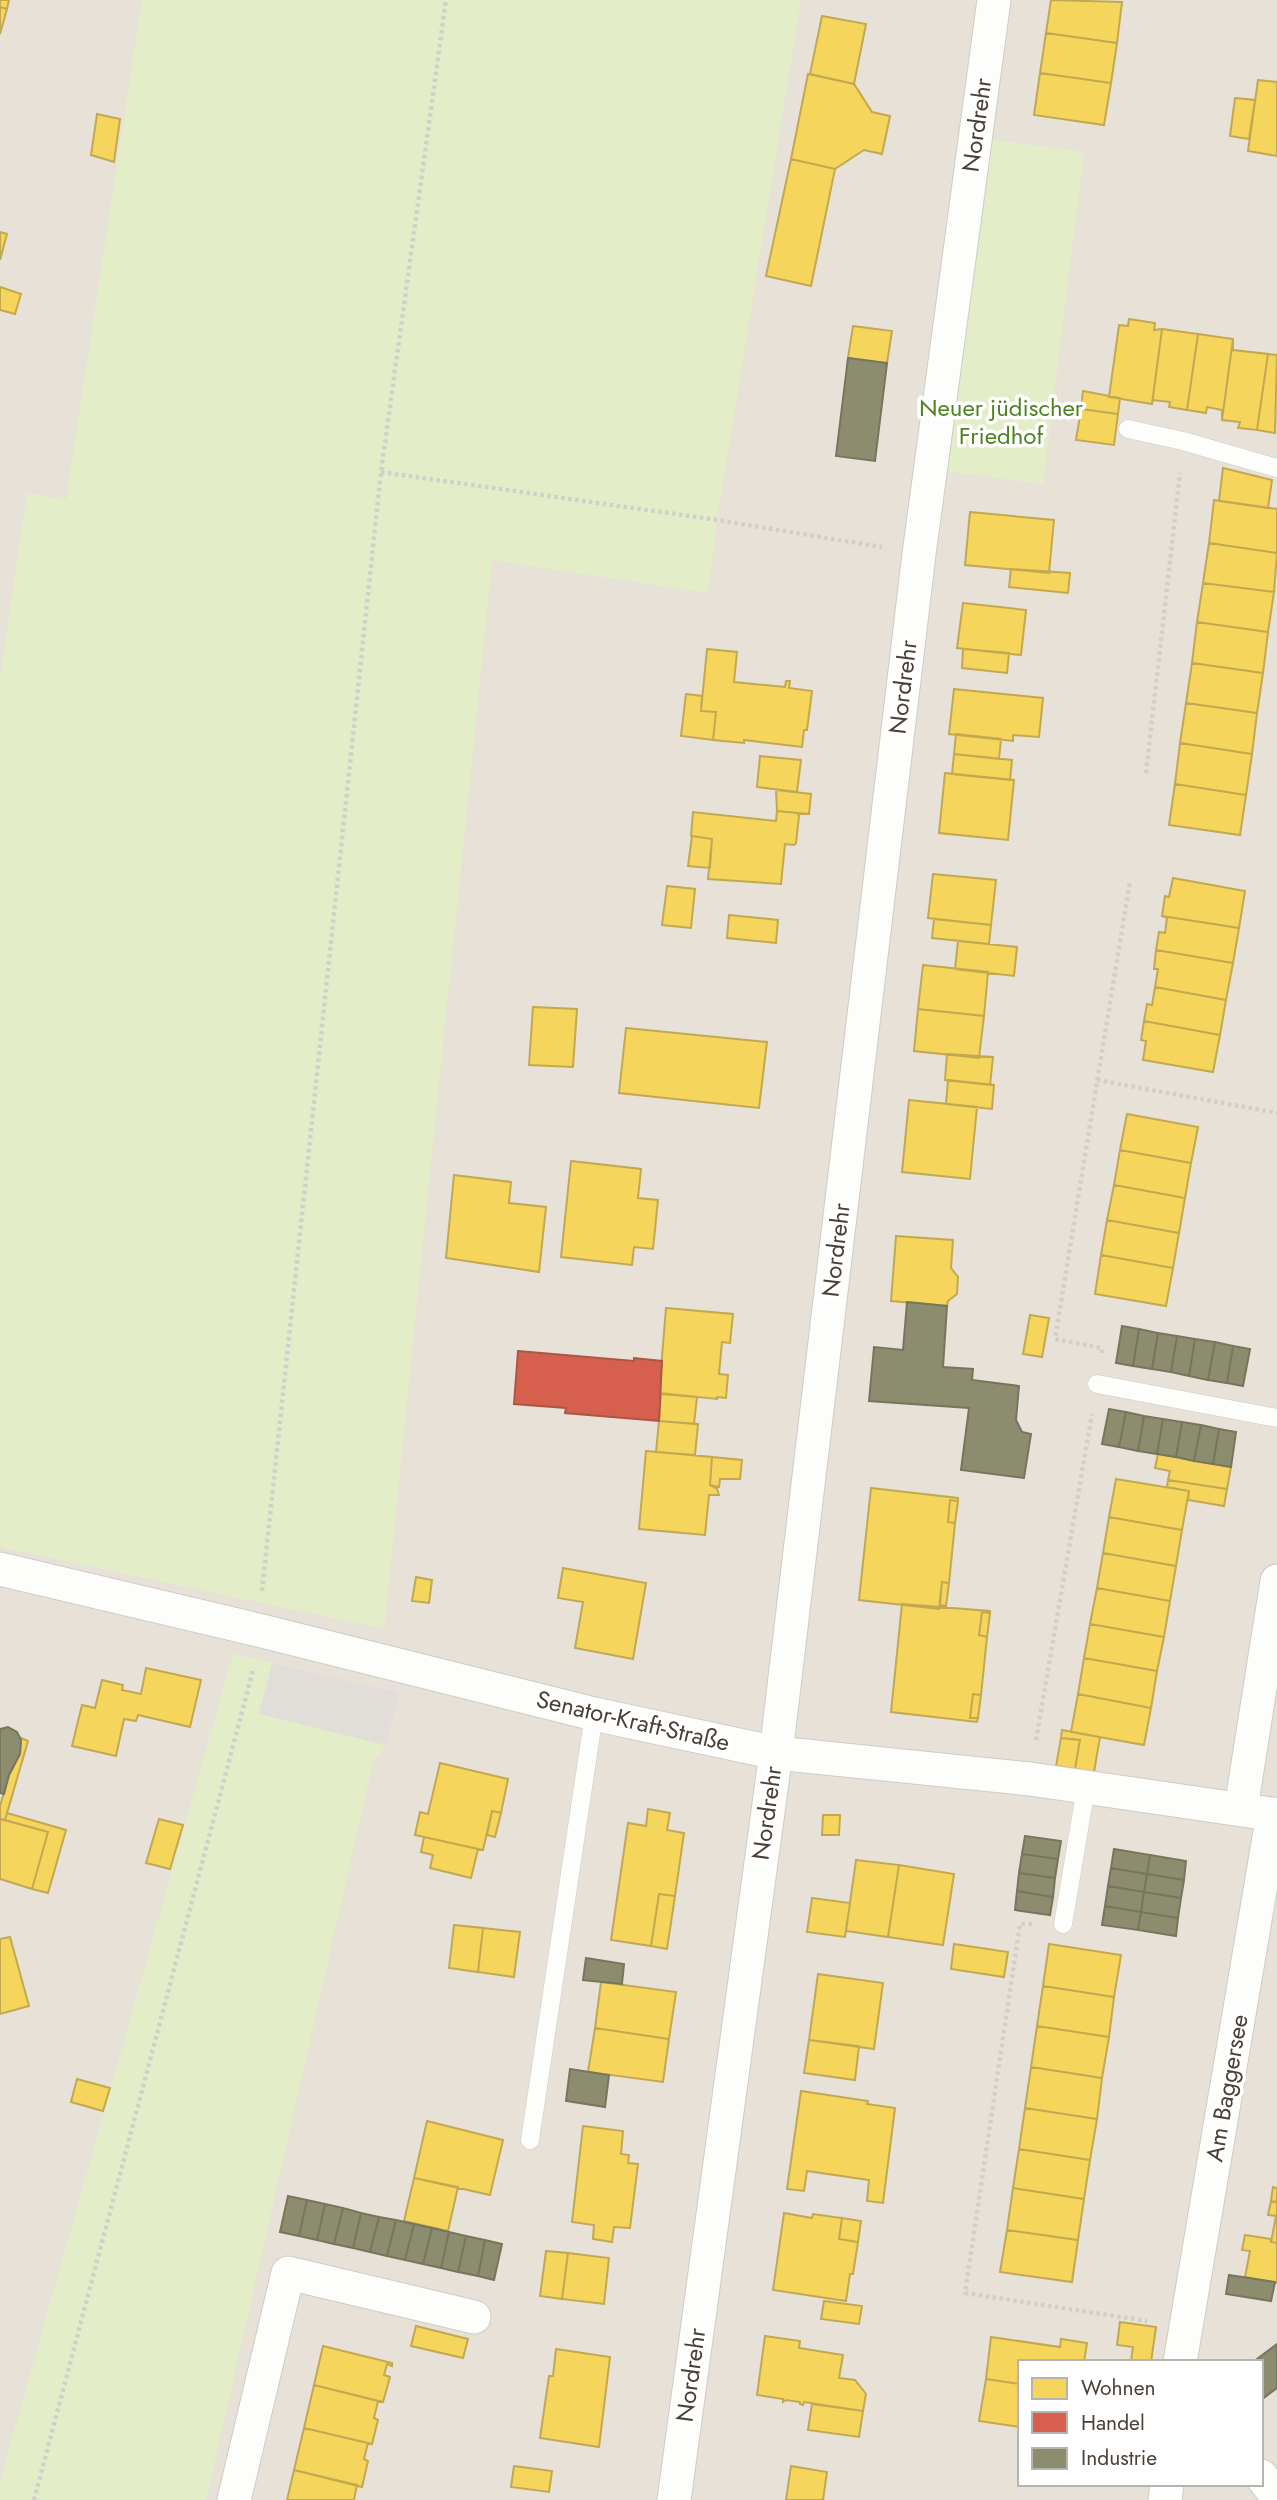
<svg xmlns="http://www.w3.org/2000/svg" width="1277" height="2500" font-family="Jost,sans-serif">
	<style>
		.residential { fill: #e7e1d8; fill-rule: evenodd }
		.green { fill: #e3eec9 }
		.parking { fill: #e1deda }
		.homes { fill: #f6d55c; stroke: #c2a851; stroke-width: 2 }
		.shops { fill: #d6604d; stroke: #ac5646; stroke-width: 2 }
		.industry { fill: #8c8c6e; stroke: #78755d; stroke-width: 2 }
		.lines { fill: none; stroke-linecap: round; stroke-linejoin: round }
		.service-casing { stroke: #cfcbc7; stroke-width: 19 }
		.minor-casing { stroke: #cfcbc7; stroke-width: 35 }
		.path { stroke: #d2cfca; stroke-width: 4.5; stroke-dasharray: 3.5 3.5; stroke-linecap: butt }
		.service { stroke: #fdfdfc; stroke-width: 18 }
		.minor { stroke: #fdfdfc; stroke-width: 33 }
		.labels { text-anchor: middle; stroke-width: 7; stroke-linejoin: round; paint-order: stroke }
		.street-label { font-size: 24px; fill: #4a4036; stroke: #fff }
		.park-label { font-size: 24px; fill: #4f8322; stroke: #fff }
	</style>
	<rect width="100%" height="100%" fill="#f2efec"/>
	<path class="residential" d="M0,0H1277V2500H0ZM1020,2362H1261V2484H1020Z"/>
	<path class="green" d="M142,0H801L717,520L708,593L492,560L384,1629L0,1547V679L27,493L66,500Z
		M987,139L1084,152L1043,484L945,471Z
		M233,1654L272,1663L259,1714L386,1745L373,1762L206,2500H0V2481Z"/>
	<path class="parking" d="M272,1663L399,1693L386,1745L259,1714Z"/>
	<path class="homes" d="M0,0H9L7,9L0,7Z
		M1051,0L1122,2L1117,43L1046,33Z
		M0,7L7,9L0,34Z
		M822,16L866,24L854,84L810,74Z
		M1046,33L1117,43L1111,83L1040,73Z
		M1040,73L1111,83L1104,125L1034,115Z
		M808,74L854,84L872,112L890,116L882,154L864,150L835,169L791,159Z
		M1258,80L1277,82V156L1248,151Z
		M1235,98L1255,100L1249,139L1230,136Z
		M97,114L120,119L114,162L91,155Z
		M791,159L835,169L811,286L766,276Z
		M0,232L7,234L0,260Z
		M0,287L21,294L15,314L0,310Z
		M1129,319L1155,323L1154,330L1162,329L1152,404L1109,397L1119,325L1128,326Z
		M853,326L892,331L887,363L848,358Z
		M1162,329L1198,334L1187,410L1169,407L1170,402L1153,400L1152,404Z
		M1198,334L1233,339L1222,420V410L1207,407L1206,413L1187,410Z
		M1233,339V350L1268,354L1257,430L1238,428L1240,422L1222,420Z
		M1268,354L1277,355L1275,433L1257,430Z
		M1083,391L1120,398L1118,414L1081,409Z
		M1081,409L1118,414L1114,445L1076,440Z
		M1223,468L1272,480L1268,508L1219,501Z
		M1214,500L1277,509V553L1209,543Z
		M970,512L1054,520L1049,573L965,565Z
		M1209,543L1277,553L1274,592L1203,583Z
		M1011,569L1070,573L1068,593L1009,587Z
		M1203,583L1274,592L1268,632L1197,622Z
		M963,603L1026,610L1021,655L957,648Z
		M1197,622L1268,632L1263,673L1192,663Z
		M707,649L737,652L734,682L785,687L786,681H790L789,688L812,691L807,730H804L802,747L744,740V743L713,740L716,712L701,711Z
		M963,649L1009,653L1007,673L962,668Z
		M1192,663L1263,673L1257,713L1186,703Z
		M954,689L1043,698L1039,737L1013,735V741L949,734Z
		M686,694L702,696L701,711L716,712L713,740L681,736Z
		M1186,703L1257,713L1252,754L1180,743Z
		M956,734L1001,739L999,759L954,754Z
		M1180,743L1252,754L1246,795L1175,784Z
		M954,754L1012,760L1010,780L952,774Z
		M760,756L801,760L797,792L757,787Z
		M945,773L1014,780L1008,840L939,833Z
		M1175,784L1246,795L1240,835L1169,825Z
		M776,790L811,794L809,814L777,811Z
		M777,811L797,813L799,816L796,843L794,845L785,844L781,884L708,879L712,839L691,836L693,812L776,821Z
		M692,836L712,839L710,868L688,866Z
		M933,874L996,880L991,925L928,918Z
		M1173,878L1245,891L1239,928L1162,916L1165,896L1169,897Z
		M667,886L695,889L691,928L662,925Z
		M729,915L778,920L776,943L727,938Z
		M1162,916L1239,928L1233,963L1156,950L1159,932L1165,933L1167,918Z
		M934,919L991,925L989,944L932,938Z
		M958,941L1017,947L1014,976L955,969Z
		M1156,950L1233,963L1226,1000L1155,987L1158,969H1154Z
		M923,965L988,972L984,1016L918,1009Z
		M1155,987L1226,1000L1220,1035L1144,1021L1147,1004L1152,1005Z
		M533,1007L577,1009L573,1067L529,1065Z
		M918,1009L984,1016L979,1058L914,1051Z
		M1144,1021L1220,1035L1213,1072L1143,1060L1146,1041L1141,1040Z
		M626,1028L767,1042L759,1108L619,1093Z
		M947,1054L993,1057L990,1085L945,1080Z
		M948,1080L994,1085L992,1109L946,1104Z
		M909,1100L977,1107L970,1179L902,1172Z
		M1127,1114L1198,1127L1191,1163L1120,1150Z
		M1120,1150L1191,1163L1185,1198L1114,1185Z
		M571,1161L641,1169L638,1198L658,1200L653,1249L634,1247L632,1265L561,1257Z
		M454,1175L511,1182L509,1203L546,1207L539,1272L446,1258Z
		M1114,1185L1185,1198L1179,1233L1107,1220Z
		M1107,1220L1179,1233L1173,1268L1101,1255Z
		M896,1236L953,1240L951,1268L958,1277L957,1294L948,1301L947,1306L891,1301Z
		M1101,1255L1173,1268L1166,1306L1095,1294Z
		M666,1308L733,1314L730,1343L722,1342L719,1374L728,1375L726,1398L717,1397V1399L659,1393Z
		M1030,1315L1049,1318L1042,1357L1023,1354Z
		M661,1394L697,1397L694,1424L659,1421Z
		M659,1421L698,1424L695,1455L656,1452Z
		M646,1451L712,1457L710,1485L717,1489L719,1495H709L705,1535L639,1529Z
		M1158,1454L1231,1467L1227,1489L1168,1480L1170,1471L1155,1468Z
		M712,1457L742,1460L740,1479H720L719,1487L710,1485Z
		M1116,1479L1189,1491L1182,1530L1109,1517Z
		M1168,1480L1227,1489L1224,1506L1188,1500L1189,1491L1167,1487Z
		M871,1488L958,1498V1501L950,1500L948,1522L955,1523L949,1583L942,1582L939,1609L859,1600Z
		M950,1500L958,1501L955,1523L948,1522Z
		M1109,1517L1182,1530L1176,1566L1103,1553Z
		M1103,1553L1176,1566L1170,1601L1097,1588Z
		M563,1568L646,1583L633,1659L575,1648L583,1602L558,1598Z
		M416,1577L432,1580L429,1603L412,1601Z
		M942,1582L949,1583L946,1606L940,1605Z
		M1097,1588L1170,1601L1164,1637L1090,1624Z
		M902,1604L990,1611V1613L982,1612L979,1635L987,1637L981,1695L973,1694L970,1718H978L977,1722L891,1712Z
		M982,1612L990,1613L987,1637L979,1635Z
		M1090,1624L1164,1637L1157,1671L1084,1658Z
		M1084,1658L1157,1671L1151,1708L1078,1694Z
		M146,1668L201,1680L190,1727L138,1715L136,1721L124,1719L116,1756L72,1746L82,1705L95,1708L102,1680L123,1685L122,1690L141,1694Z
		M973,1694L981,1695L978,1718H970Z
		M1078,1694L1151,1708L1144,1745L1071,1732Z
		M1062,1730L1100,1737L1094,1772L1075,1769L1080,1740L1061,1738Z
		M21,1738L28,1741L5,1820L0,1819V1806L9,1775L20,1754Z
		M1061,1738L1080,1740L1075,1769L1056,1766Z
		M440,1763L508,1779L501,1813L492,1811L483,1850L415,1835L420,1812L428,1814Z
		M648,1809L670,1813L667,1830L684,1833L675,1896L659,1894L651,1946L611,1940L628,1823L646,1826Z
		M492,1811L501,1813L495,1837L487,1835Z
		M7,1813L66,1830L48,1893L32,1889L48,1832L5,1820Z
		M823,1815H840L839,1835H822Z
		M0,1819L48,1832L32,1889L0,1879Z
		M159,1819L183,1825L170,1869L146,1863Z
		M424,1837L478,1849L471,1878L430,1868L433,1855L421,1852Z
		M856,1860L899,1865L888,1937L846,1931Z
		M899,1865L954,1874L943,1945L888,1937Z
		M659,1894L675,1896L667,1949L651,1946Z
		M812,1898L850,1903L845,1937L807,1932Z
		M454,1925L483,1928L478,1972L449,1968Z
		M483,1928L520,1932L514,1977L478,1972Z
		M10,1937L29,2006L0,2014V1939Z
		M954,1944L1008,1952L1004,1977L951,1969Z
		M1049,1944L1121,1955L1114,1997L1043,1986Z
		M818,1974L883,1983L874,2049L809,2040Z
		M601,1982L676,1992L669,2039L595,2028Z
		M1043,1986L1114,1997L1109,2037L1037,2026Z
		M1037,2026L1109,2037L1102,2078L1031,2067Z
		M595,2028L669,2039L663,2082L588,2072Z
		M809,2040L859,2046L855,2080L804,2073Z
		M1031,2067L1102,2078L1097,2119L1025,2108Z
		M77,2079L110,2088L103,2111L71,2102Z
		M801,2091L868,2101L867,2104L895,2108L883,2203L867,2201L869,2180L807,2171L804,2191L787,2189Z
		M1025,2108L1097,2119L1090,2160L1019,2149Z
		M427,2121L503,2140L490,2195L414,2178Z
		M583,2126L623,2131L621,2154L629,2155L628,2163L638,2164L630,2228L614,2227L612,2242L593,2239L594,2225L572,2222Z
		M1019,2149L1090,2160L1084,2199L1013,2188Z
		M414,2178L458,2187L448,2231L404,2221Z
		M1273,2187L1277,2188V2202L1271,2201Z
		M1013,2188L1084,2199L1078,2240L1007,2230Z
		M1271,2201L1277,2202V2243L1271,2242L1276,2216L1268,2215Z
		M784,2213L812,2218L813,2214L842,2218L839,2239L858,2242L853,2274H850L846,2301L773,2290Z
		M842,2218L861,2221L858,2242L839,2239Z
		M1007,2230L1078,2240L1072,2282L1000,2272Z
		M1245,2235L1271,2239V2242L1277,2243V2283L1245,2277L1250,2251L1242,2250Z
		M546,2251L568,2253L562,2299L540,2296Z
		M568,2253L609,2258L604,2304L562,2299Z
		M824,2301L862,2306L859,2324L821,2319Z
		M1120,2322L1156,2327L1151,2362L1131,2361L1133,2347L1117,2345Z
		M416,2326L468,2339L463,2358L411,2346Z
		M765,2336L800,2341L799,2348L843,2355L839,2378L855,2380L866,2394L863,2411L804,2402L803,2405L800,2404V2402L786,2400L783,2402V2399L757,2395Z
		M991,2337L1060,2347L1061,2339L1087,2343L1084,2362H1020V2384L986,2379Z
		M323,2346L392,2363V2366L387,2364L384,2375L390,2377L383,2402L314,2385Z
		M556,2349L610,2357L599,2447L540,2438L549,2376H553Z
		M986,2379L1020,2384V2427L979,2421Z
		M314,2385L378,2401L374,2418L378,2420L372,2444L304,2428Z
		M812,2404L863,2411L859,2437L808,2430Z
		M304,2428L368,2443L364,2459L368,2461L362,2487L294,2470Z
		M514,2466L552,2471L549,2492L511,2487Z
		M791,2466L827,2472L823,2500H786Z
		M294,2470L357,2485L354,2500H287Z"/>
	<path class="shops" d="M518,1351L634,1361V1358L662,1361L659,1421L565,1413L566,1408L514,1404Z"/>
	<path class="industry" d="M848,358L887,363L875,461L836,456Z
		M907,1302L947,1306L943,1367L973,1369L972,1380L1019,1386L1016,1420L1022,1432L1031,1434L1024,1478L961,1470L969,1408L869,1401L874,1347L903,1350Z
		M1122,1326L1139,1329L1133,1366L1116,1363Z
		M1139,1329L1158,1333L1152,1369L1133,1366Z
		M1158,1333L1177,1336L1171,1372L1152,1369Z
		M1177,1336L1195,1339L1189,1376L1171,1372Z
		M1195,1339L1215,1342L1208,1380L1189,1376Z
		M1215,1342L1233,1346L1227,1383L1208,1380Z
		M1233,1346L1250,1349L1243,1386L1227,1383Z
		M1109,1409L1126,1412L1119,1447L1102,1444Z
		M1126,1412L1144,1416L1138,1451L1119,1447Z
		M1144,1416L1163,1419L1157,1454L1138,1451Z
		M1163,1419L1182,1422L1176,1457L1157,1454Z
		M1182,1422L1201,1425L1194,1461L1176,1457Z
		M1201,1425L1219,1429L1213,1464L1194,1461Z
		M1219,1429L1236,1432L1231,1467L1213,1464Z
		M8,1727L17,1732L21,1740L20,1754L9,1775L4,1794L0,1793V1729Z
		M1025,1836L1061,1841L1058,1859L1022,1854Z
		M1114,1849L1150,1855L1147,1874L1111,1868Z
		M1022,1854L1058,1859L1055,1878L1019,1873Z
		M1150,1855L1186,1861L1184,1880L1147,1874Z
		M1111,1868L1147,1874L1144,1892L1108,1886Z
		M1019,1873L1055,1878L1053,1897L1017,1891Z
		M1147,1874L1184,1880L1181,1898L1144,1892Z
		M1108,1886L1144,1892L1141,1912L1105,1906Z
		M1017,1891L1053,1897L1050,1915L1015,1910Z
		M1144,1892L1181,1898L1178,1918L1141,1912Z
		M1105,1906L1141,1912L1138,1930L1102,1925Z
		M1141,1912L1178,1918L1176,1936L1138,1930Z
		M586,1958L624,1964L622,1984L583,1980Z
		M570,2069L609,2075L605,2107L566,2101Z
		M288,2196L307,2200L299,2236L280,2232Z
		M307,2200L325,2204L317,2240L299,2236Z
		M325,2204L343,2208L334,2244L317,2240Z
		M343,2208L361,2213L353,2248L334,2244Z
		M361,2213L379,2217L370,2252L353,2248Z
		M379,2217L396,2220L387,2256L370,2252Z
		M396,2220L414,2224L405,2260L387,2256Z
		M414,2224L432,2228L423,2264L405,2260Z
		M432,2228L449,2232L441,2268L423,2264Z
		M449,2232L466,2236L458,2272L441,2268Z
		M466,2236L485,2240L478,2276L458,2272Z
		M485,2240L502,2244L494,2280L478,2276Z
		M1229,2275L1275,2282L1271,2301L1226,2294Z
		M1277,2344V2388L1261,2400V2362H1253Z"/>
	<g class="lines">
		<defs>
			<path id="service" d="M1128,429L1183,441L1277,468
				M1097,1384L1277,1418
				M1063,1924L1086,1788
				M530,2140L594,1714"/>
			<path id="minor" d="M0,1569L262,1631L594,1714L776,1753L1030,1779L1277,1815
				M1241,1808L1277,1581
				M1180,2362L1273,1814
				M1261,2476L1277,2496
				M234,2500L288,2273L474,2317
				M674,2500L776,1753L919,554L994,0
				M1165,2500L1167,2484"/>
		</defs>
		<use href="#service" class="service-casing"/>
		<use href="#minor" class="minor-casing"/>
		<path class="path" d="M381,472L717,520L882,547
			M1146,773L1180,473
			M1097,1080L1277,1113
			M1102,1353V1348L1055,1339L1130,881
			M262,1591L381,472L446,0
			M1036,1740L1092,1414
			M1032,1924H1020L965,2293L1147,2321
			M34,2500L253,1670"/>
		<use href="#service" class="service"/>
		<use href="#minor" class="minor"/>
	</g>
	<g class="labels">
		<g class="street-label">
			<text transform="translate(977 125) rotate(-82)" y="8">Nordrehr</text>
			<text transform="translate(903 687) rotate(-83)" y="8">Nordrehr</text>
			<text transform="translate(836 1250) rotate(-83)" y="8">Nordrehr</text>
			<text transform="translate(633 1721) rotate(13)" y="8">Senator-Kraft-Straße</text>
			<text transform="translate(767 1813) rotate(-82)" y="8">Nordrehr</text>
			<text transform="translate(1227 2088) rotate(-80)" y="8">Am Baggersee</text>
			<text transform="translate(691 2375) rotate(-82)" y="8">Nordrehr</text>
		</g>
		<g class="park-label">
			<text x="1001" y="416">Neuer jüdischer<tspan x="1001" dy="28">Friedhof</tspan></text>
		</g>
	</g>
	<rect x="1018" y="2360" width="245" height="126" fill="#ffffff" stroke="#b7b3af" stroke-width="2"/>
	<rect x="1032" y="2378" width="35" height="21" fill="#f6d55c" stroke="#b7b3af" stroke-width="2"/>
	<text x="1081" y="2395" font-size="21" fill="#4a4036">Wohnen</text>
	<rect x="1032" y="2412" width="35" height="21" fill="#d6604d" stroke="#b7b3af" stroke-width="2"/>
	<text x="1081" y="2430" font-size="21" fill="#4a4036">Handel</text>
	<rect x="1032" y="2448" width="35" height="21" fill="#8c8c6e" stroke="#b7b3af" stroke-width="2"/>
	<text x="1081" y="2465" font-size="21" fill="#4a4036">Industrie</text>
</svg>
